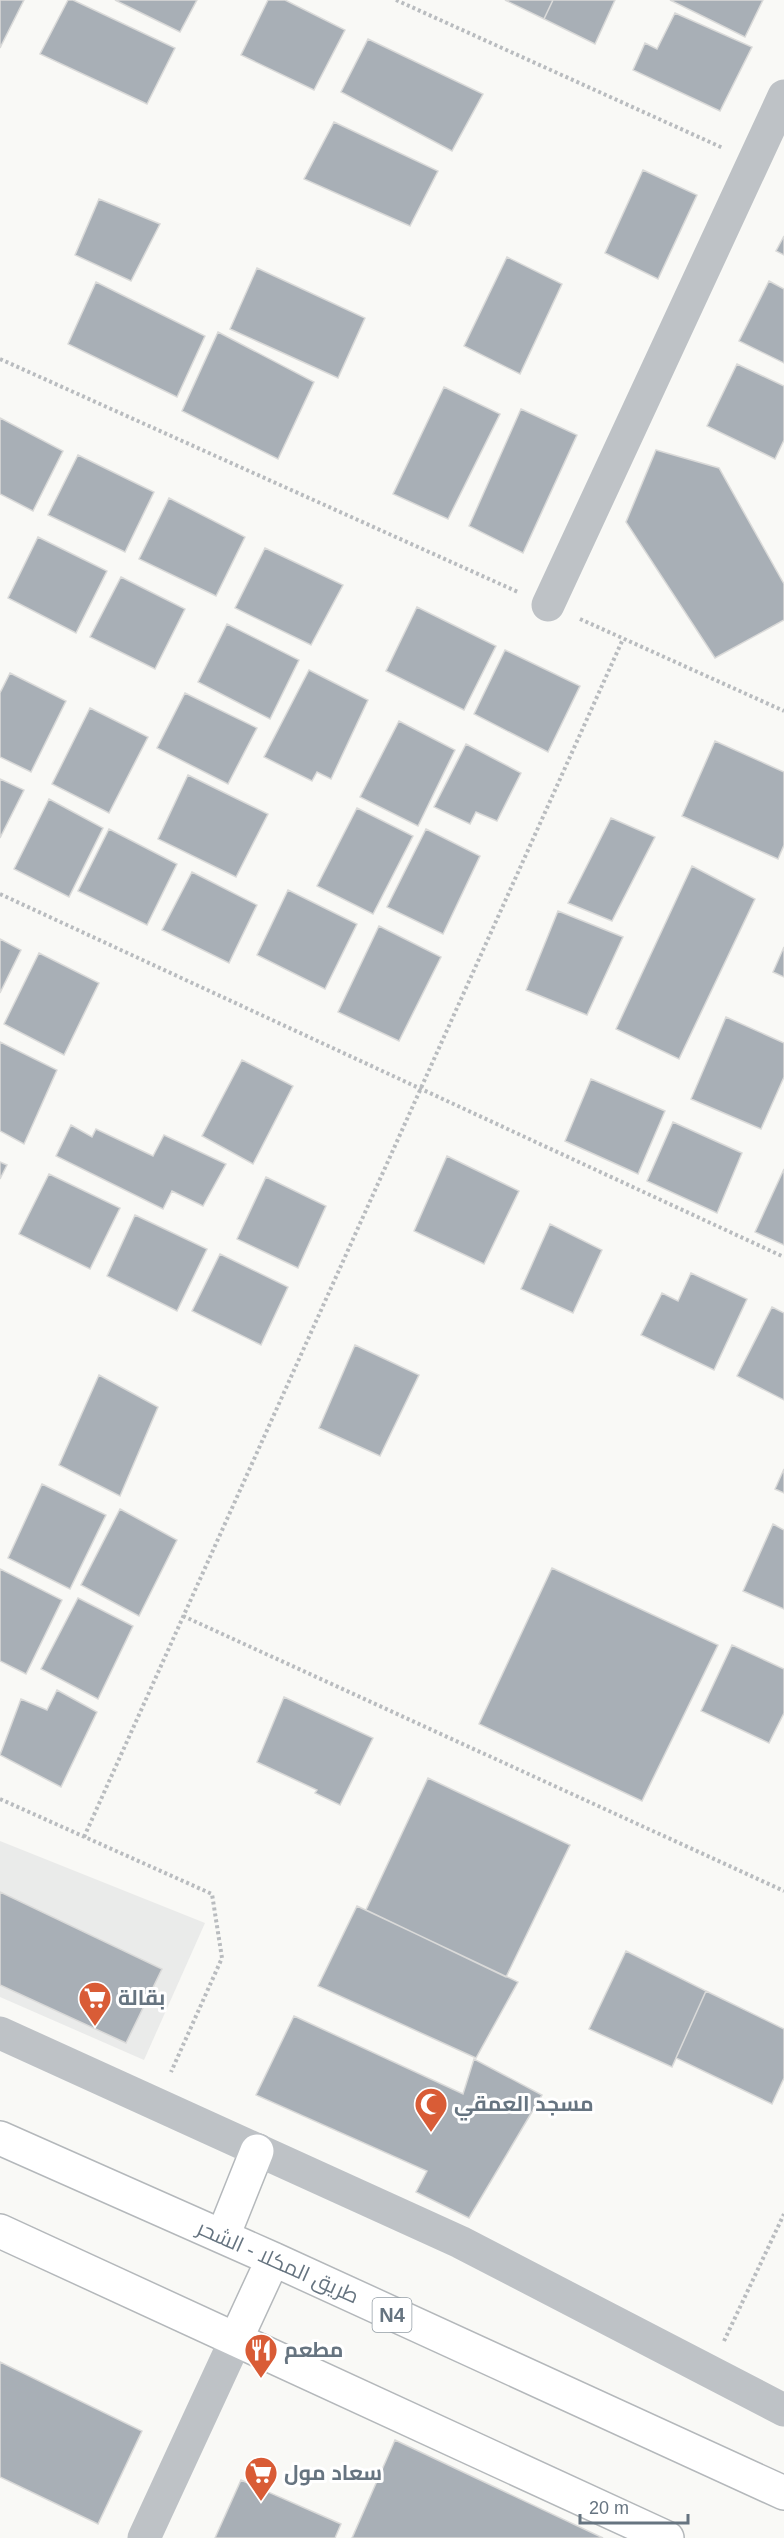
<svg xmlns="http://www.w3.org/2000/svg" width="784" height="2538" font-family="Helvetica,Cairo,sans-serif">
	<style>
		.built { fill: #eaebea }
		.building { fill: #a8afb6; stroke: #dadad9; stroke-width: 1.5 }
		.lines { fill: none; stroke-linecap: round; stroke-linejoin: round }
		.highway-casing { stroke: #b4b8bb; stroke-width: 36 }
		.path { stroke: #b9bcbf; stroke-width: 4; stroke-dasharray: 3 3; stroke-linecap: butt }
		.minor { stroke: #bec2c6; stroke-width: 33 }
		.highway { stroke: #fff; stroke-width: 33 }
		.labels { text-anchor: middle; stroke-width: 6; stroke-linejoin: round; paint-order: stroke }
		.shield { fill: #fff; stroke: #949ea6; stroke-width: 1.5 }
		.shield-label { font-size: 20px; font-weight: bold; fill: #667480 }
		.poi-label { font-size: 21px; font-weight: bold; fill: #667480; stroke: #fff; text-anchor: start }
		.street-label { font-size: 21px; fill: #667480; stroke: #fff }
	</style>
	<rect width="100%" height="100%" fill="#f9f9f6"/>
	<path class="built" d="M0,1841L205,1923L144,2060L0,1997Z"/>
	<path class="building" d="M0,0H24L0,48Z
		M68,0H73L175,48L147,104L40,54Z
		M115,0H197L180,32Z
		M268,0H285L345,30L314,90L241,55Z
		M505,0H553L544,19Z
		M553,0H615L595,44L544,19Z
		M670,0H763L745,37Z
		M675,13L752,47L720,111L633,70L645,43L657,49Z
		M368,39L483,94L452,151L341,92Z
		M334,122L438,171L410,226L304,179Z
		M643,170L697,195L658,279L605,253Z
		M99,199L160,224L131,281L75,255Z
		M784,236V255L776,251Z
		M507,257L562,284L520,374L464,346Z
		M257,268L365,318L338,378L230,329Z
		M769,281L784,289V363L739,341Z
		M96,282L205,336L177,397L68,344Z
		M218,332L314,382L278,459L182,411Z
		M737,364L784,386V440L775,459L707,426Z
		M444,387L500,414L448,519L393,494Z
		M521,409L577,435L523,553L469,526Z
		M0,418L63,451L33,511L0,494Z
		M656,450L719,468L784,584V620L715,658L626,522Z
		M78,455L154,492L125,552L48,515Z
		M169,498L245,537L216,596L139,559Z
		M38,537L107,571L76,633L8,598Z
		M265,548L343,585L311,645L235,608Z
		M121,577L185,609L155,669L90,637Z
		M417,607L496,646L464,710L386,671Z
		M227,624L299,660L270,719L198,682Z
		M505,650L580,686L548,752L474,714Z
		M309,670L368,700L331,779L317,772L312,781L264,757Z
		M10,673L66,701L31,772L0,757V693Z
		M185,693L257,728L228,784L157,748Z
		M90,708L148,737L109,813L52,784Z
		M399,721L455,750L418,826L360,797Z
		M715,741L784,772V845L778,859L682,816Z
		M466,744L521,773L497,821L476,812L470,824L434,807Z
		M188,775L268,814L236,877L158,839Z
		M0,779L24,790L0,838Z
		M49,799L103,828L69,897L14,869Z
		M357,808L413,836L373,914L317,886Z
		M611,818L655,837L612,921L568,903Z
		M109,829L177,864L147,925L78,891Z
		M426,829L480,856L443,934L387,907Z
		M692,866L755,899L679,1059L616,1029Z
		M192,872L257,905L229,963L162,930Z
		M288,890L357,924L325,989L257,955Z
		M558,911L623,937L587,1015L526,990Z
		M379,926L441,957L399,1041L338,1012Z
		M0,939L21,950L0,993Z
		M784,947V977L773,972Z
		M39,953L99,983L64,1055L4,1024Z
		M726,1017L784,1043V1077L761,1129L691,1099Z
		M0,1042L57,1070L24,1144L0,1131Z
		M242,1060L293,1086L253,1164L202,1136Z
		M591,1079L665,1111L638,1174L565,1141Z
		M673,1122L742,1153L717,1213L647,1181Z
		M71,1125L92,1137L96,1129L153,1156L164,1135L226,1164L203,1206L172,1191L163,1209L56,1156Z
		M447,1156L519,1191L484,1264L414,1231Z
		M0,1162L7,1165L0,1179Z
		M784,1169V1245L755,1232Z
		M49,1174L120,1208L90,1269L19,1234Z
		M266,1177L326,1206L298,1268L237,1239Z
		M135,1215L207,1249L177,1311L107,1276Z
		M550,1224L602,1250L573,1313L521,1289Z
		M220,1254L288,1287L261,1345L192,1311Z
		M691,1273L747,1299L714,1370L641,1335L662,1293L678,1301Z
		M772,1307L784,1313V1400L737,1376Z
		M355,1345L419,1375L380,1456L319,1428Z
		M99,1375L158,1407L120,1496L59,1465Z
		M784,1469V1493L775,1489Z
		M42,1484L106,1515L70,1589L8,1558Z
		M120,1509L177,1540L139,1616L81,1585Z
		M773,1524L784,1530V1609L743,1591Z
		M552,1568L718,1645L642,1801L479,1724Z
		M0,1569L62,1600L26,1674L0,1661Z
		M78,1598L133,1626L98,1699L41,1669Z
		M732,1645L784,1669V1713L769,1743L701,1711Z
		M57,1690L97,1712L61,1787L0,1755L21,1699L47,1710Z
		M284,1697L373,1738L340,1805L315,1793L317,1790L257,1762Z
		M428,1778L570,1845L506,1977L366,1910Z
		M0,1892L162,1969L126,2043L0,1985Z
		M357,1906L518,1982L476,2058L318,1986Z
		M626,1951L706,1991L672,2067L589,2029Z
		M706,1991L784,2029V2078L772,2104L676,2058Z
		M294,2016L463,2094L474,2059L542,2095L469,2218L416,2192L427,2171L256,2095Z
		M0,2362L142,2431L98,2524L0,2477Z
		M395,2440L603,2538H352Z
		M241,2480L341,2524L335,2538H215Z"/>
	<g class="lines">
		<defs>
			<path id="highway" d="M0,2138L273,2259L784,2493
				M0,2231L667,2538
				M223,2236L257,2151
				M236,2339L273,2259"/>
		</defs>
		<use href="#highway" class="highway-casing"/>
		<path class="path" d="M396,0L723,148
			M0,359L518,592
			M580,619L784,711
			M0,894L784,1257
			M183,1616L784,1891
			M0,1799L212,1894L222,1958L171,2072
			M84,1837L623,639
			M724,2341L784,2214"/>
		<path class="minor" d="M548,605L784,96
			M0,2033L460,2242L784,2410
			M144,2538L236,2339"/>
		<use href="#highway" class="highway"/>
	</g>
	<defs>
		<symbol id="supermarket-pin" viewBox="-11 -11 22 30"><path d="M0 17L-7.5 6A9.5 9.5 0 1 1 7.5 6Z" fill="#d95c36" stroke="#fff"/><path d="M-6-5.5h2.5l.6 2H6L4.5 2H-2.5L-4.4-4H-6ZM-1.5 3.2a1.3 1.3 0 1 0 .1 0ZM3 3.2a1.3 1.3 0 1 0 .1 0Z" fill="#fff"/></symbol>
		<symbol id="mosque-pin" viewBox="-11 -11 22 30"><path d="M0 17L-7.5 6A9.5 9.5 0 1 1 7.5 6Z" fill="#d95c36" stroke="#fff"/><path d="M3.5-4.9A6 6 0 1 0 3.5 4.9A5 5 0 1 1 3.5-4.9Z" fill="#fff"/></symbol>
		<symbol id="restaurant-pin" viewBox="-11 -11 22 30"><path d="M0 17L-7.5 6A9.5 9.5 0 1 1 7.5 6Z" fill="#d95c36" stroke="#fff"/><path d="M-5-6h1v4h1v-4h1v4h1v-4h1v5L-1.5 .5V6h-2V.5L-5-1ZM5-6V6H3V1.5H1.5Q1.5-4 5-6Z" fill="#fff"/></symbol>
	</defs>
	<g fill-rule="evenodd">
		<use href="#supermarket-pin" x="76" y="1979" width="38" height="52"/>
		<use href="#mosque-pin" x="412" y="2085" width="38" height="52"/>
		<use href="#restaurant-pin" x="242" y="2331" width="38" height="52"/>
		<use href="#supermarket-pin" x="242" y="2454" width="38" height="52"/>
	</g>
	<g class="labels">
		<rect class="shield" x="372.5" y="2298" width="39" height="34" rx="4.5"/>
		<g class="shield-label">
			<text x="392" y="2322">N4</text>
		</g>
		<g class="poi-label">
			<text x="118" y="2005">بقالة</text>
			<text x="454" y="2111">مسجد العمقي</text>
			<text x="284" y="2357">مطعم</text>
			<text x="284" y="2480">سعاد مول</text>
		</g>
		<g class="street-label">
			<text transform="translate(278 2262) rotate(24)" y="7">طريق المكلا - الشحر</text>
		</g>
	</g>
	<path d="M580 2514v9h108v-9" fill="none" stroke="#667480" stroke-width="3"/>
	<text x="589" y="2514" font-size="18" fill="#667480" stroke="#ffffff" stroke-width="4.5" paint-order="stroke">20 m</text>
</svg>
